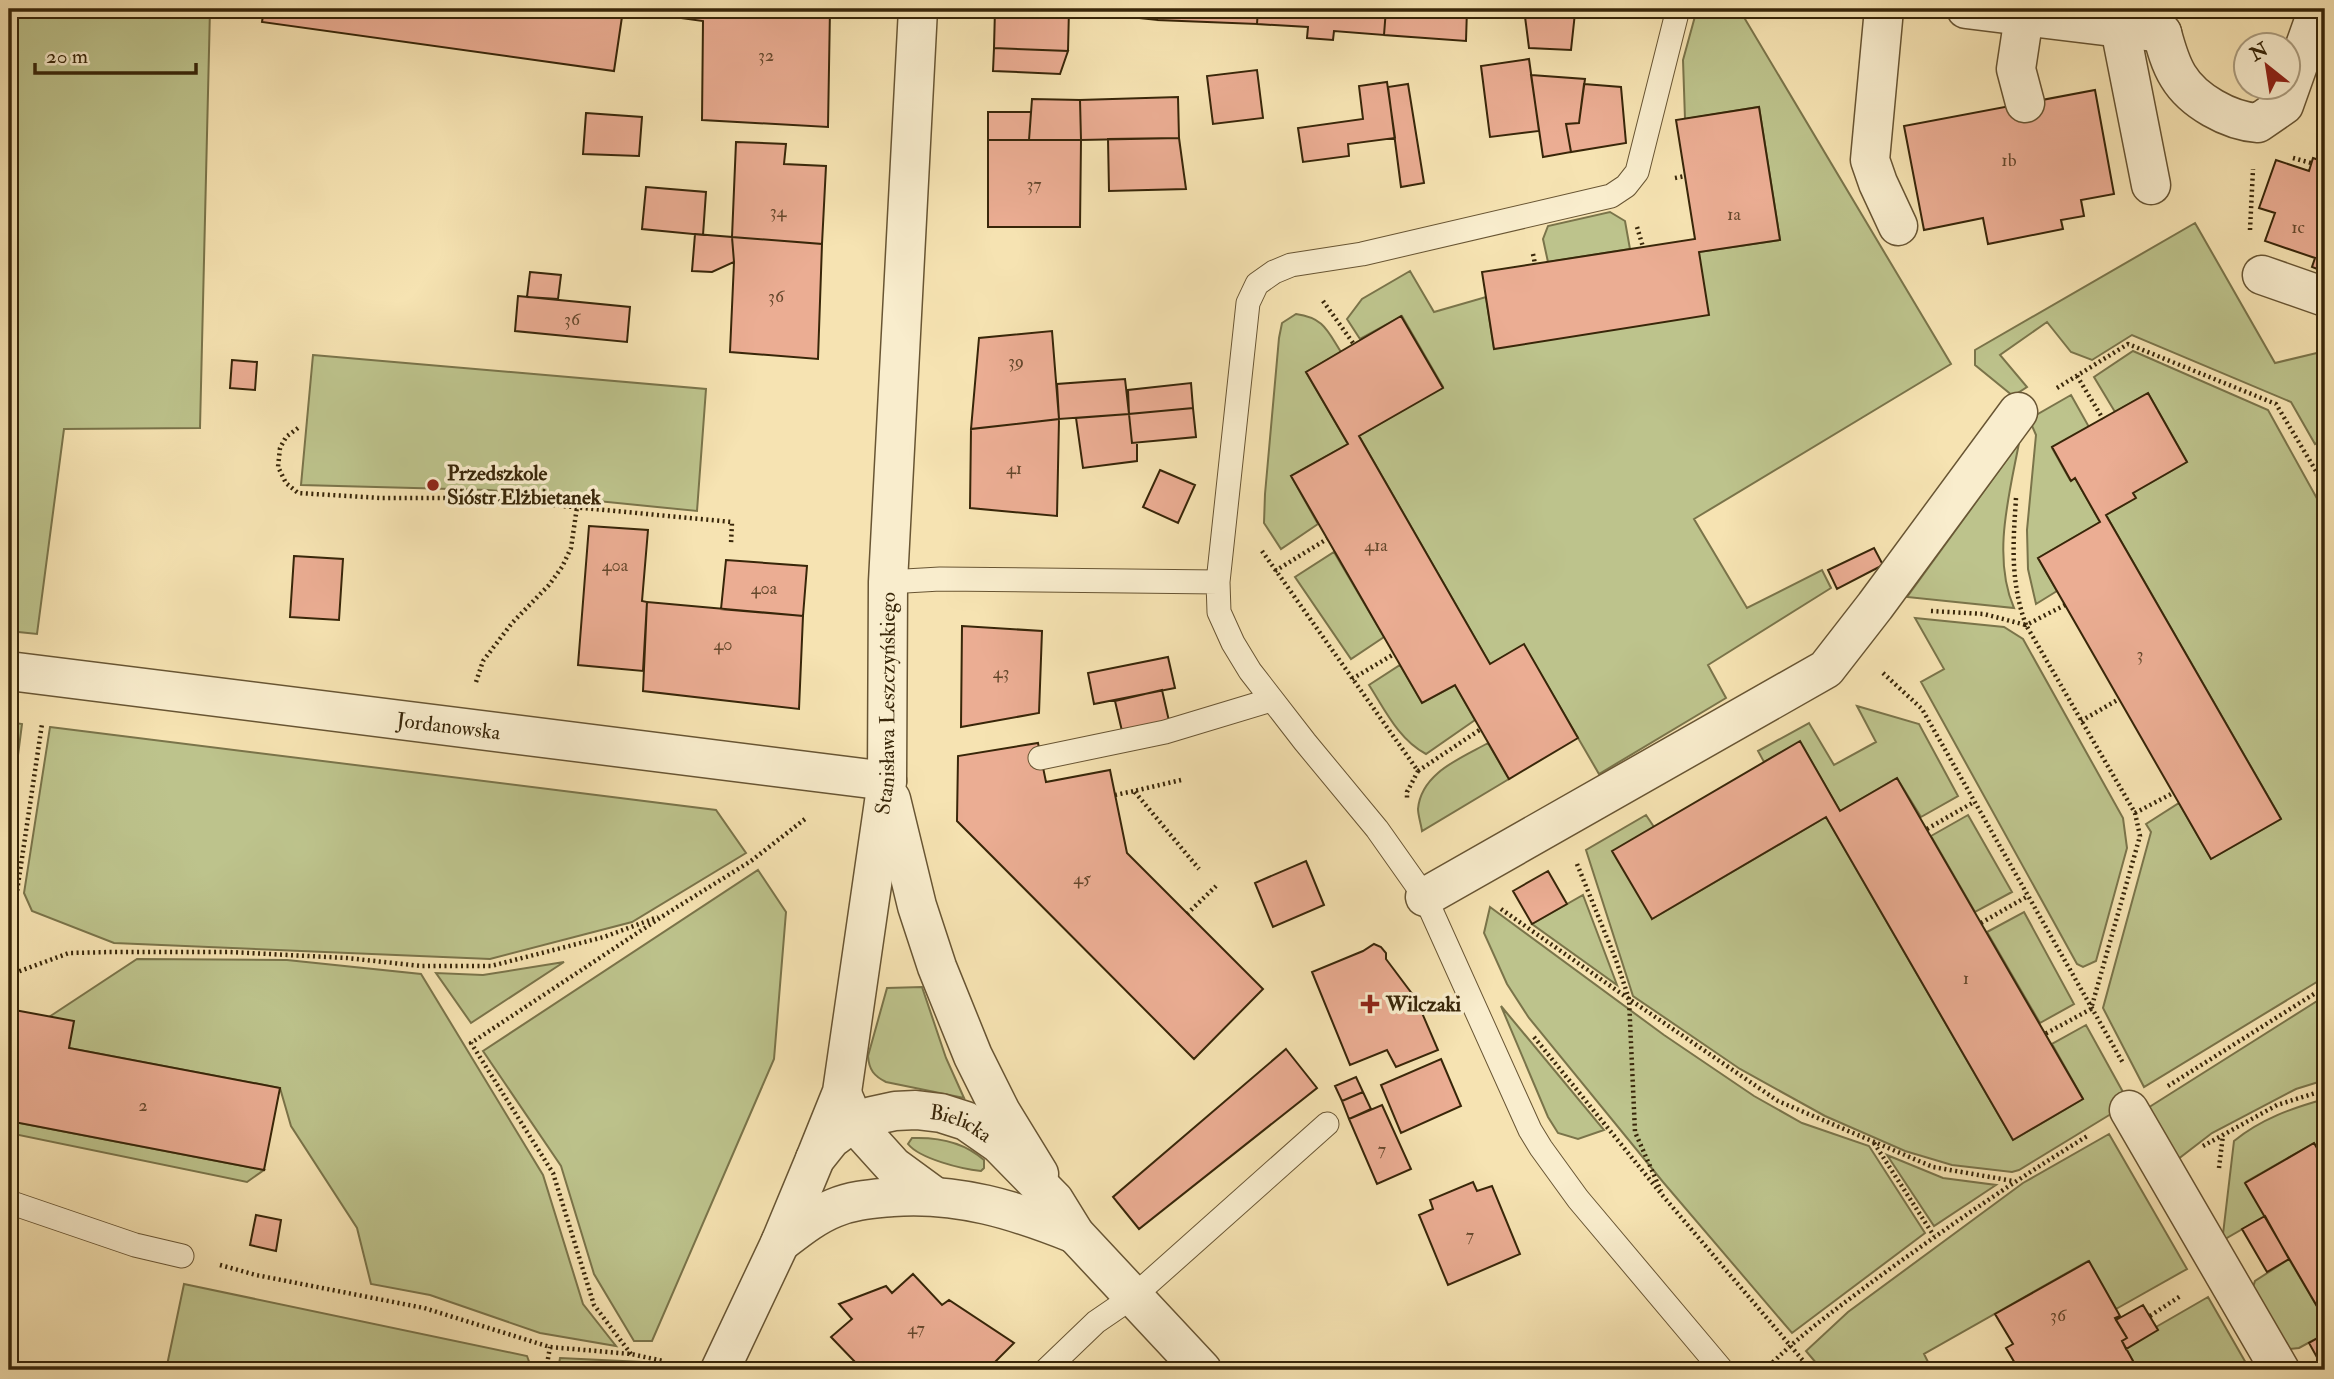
<svg xmlns="http://www.w3.org/2000/svg" width="2334" height="1379" font-family="'IM FELL Double Pica',serif">
	<style>
		.green { fill: #bdc38c; stroke: #7a744a; stroke-width: 2 }
		.building { fill: #ebad93; stroke: #382609; stroke-width: 2 }
		.lines { fill: none; stroke-linecap: round; stroke-linejoin: round }
		.service-casing { stroke: #685533; stroke-width: 25 }
		.minor-casing { stroke: #685533; stroke-width: 41 }
		.tertiary-casing { stroke: #685533; stroke-width: 41 }
		.path { stroke: #382609; stroke-width: 4.5; stroke-dasharray: 2 3.5; stroke-linecap: butt }
		.service { stroke: #f9edcd; stroke-width: 23 }
		.minor { stroke: #f9edcd; stroke-width: 38 }
		.tertiary { stroke: #f9edcd; stroke-width: 38 }
		.poi-dot { fill: #8f2418; stroke: #f9edcd; stroke-width: 2.5 }
		.labels { text-anchor: middle; stroke-width: 7; stroke-linejoin: round; paint-order: stroke }
		.number-label { font-size: 18px; fill: #65482c }
		.poi-label { font-size: 21px; font-weight: bold; fill: #382609; stroke: #f9edcd; text-anchor: start }
		.street-label { font-size: 21px; fill: #382609; stroke: #f9edcd }
	</style>
	<rect width="100%" height="100%" fill="#f6e3b2"/>
	<filter id="stains"><feTurbulence type="fractalNoise" baseFrequency=".00286" numOctaves="4"/><feColorMatrix values="0 0 0 0 .2 0 0 0 0 .09 0 0 0 0 .02 0 0 0 .5 -.17"/></filter>
	<radialGradient id="worn" r=".72"><stop offset=".6" stop-color="#630" stop-opacity="0"/><stop offset="1" stop-color="#630" stop-opacity=".3"/></radialGradient>
	<path class="green" d="M9,9H210L200,428L64,429L37,634L9,631Z
		M1697,9H1739L1951,364L1694,519L1747,608L1822,570L1831,588L1708,665L1726,698L1599,774L1524,645L1490,664L1359,436L1443,387L1402,316L1360,339L1347,319L1362,299L1410,271L1434,312L1486,297L1494,348L1699,252L1780,240L1759,107L1685,119L1683,60Z
		M1610,212L1625,221L1630,249L1548,262L1543,239L1548,226Z
		M2195,223L2275,363L2325,351V438L2315,444L2291,402L2132,335L2092,360L2071,352L2047,322L2000,355L2027,387L2013,396L1975,365V350Z
		M1296,314C1324,318 1327,330 1341,352L1306,372L1348,444L1291,476L1318,524L1281,549L1264,523L1265,494L1279,338L1282,323Z
		M2133,351L2268,410L2325,513V977L2144,1087L2103,1008L2151,832L2146,824L2179,803L2211,859L2281,819L2106,515L2135,498L2133,493L2187,462L2148,393L2115,412L2094,377Z
		M313,355L706,389L697,511L489,490L301,485Z
		M2071,395L2089,427L2052,448L2070,480L2075,478L2100,522L2038,558L2057,591L2036,604L2028,569L2027,530L2036,435L2029,419Z
		M2019,443C2009,496 1992,557 2014,608L1907,597Z
		M1334,552L1384,637L1351,659L1295,577Z
		M1915,618L2004,627L2023,639L2123,818L2127,848L2096,961L2083,967L2077,964L1921,682L1944,669Z
		M1400,665L1422,703L1455,685L1475,720L1426,754C1399,740 1385,710 1369,685Z
		M1857,706L1919,724L1958,796L1921,817L1897,778L1840,811L1800,742L1764,762L1758,751L1809,723L1834,765L1876,742Z
		M9,722L22,724L9,825Z
		M50,727L716,810L746,853L632,922L490,959L114,943L32,911L24,893Z
		M1488,743L1509,779L1422,831C1421,824 1418,815 1418,809C1421,773 1461,758 1488,743Z
		M1646,815L1654,827L1652,919L1826,817L2013,1140L2083,1099L2052,1044L2086,1025L2129,1103L2019,1170L2012,1172L1952,1165L1905,1151L1825,1116L1740,1069L1633,996L1586,850Z
		M1968,815L2012,892L1975,912L1931,836Z
		M758,870L786,912L774,1059L652,1341H634L594,1274L561,1166L483,1051Z
		M1583,895L1617,985L1532,924Z
		M1490,907L1664,1035L1754,1096L1802,1123L1869,1146L1925,1233L1792,1333L1663,1182L1529,1018L1507,984L1484,933Z
		M2024,912L2074,1004L2040,1023L1987,932Z
		M137,959L287,960L421,974L543,1175L583,1304L616,1346L540,1333L430,1295L371,1284L357,1228L291,1126L280,1088L69,1048L49,1017Z
		M564,962L471,1023L436,973L483,975Z
		M922,987L946,1058L964,1098L886,1082C874,1076 869,1070 868,1056L887,988Z
		M2325,996V1080L2296,1089L2212,1133L2173,1163L2143,1111Z
		M1501,1006L1604,1130L1578,1139L1558,1133L1548,1117Z
		M2325,1099V1162L2314,1143L2246,1182L2265,1216L2225,1239L2223,1234L2234,1141C2261,1119 2292,1108 2325,1099Z
		M9,1121L264,1170L247,1182L9,1133Z
		M2109,1134L2187,1269L2116,1309L2088,1261L1924,1354L1932,1370H1822L1806,1351L1848,1312L2023,1183Z
		M912,1138C938,1137 964,1142 984,1160V1168L981,1171C962,1169 920,1159 908,1144Z
		M1887,1155L1943,1178L1996,1185L1934,1226Z
		M2289,1259L2325,1320V1334L2299,1348L2290,1349L2251,1293L2255,1281Z
		M184,1284L527,1356L532,1370H166Z
		M2208,1297L2250,1370H2138L2126,1349L2156,1327Z
		M560,1358L642,1362L639,1370H558Z"/>
	<path class="building" d="M264,9H830L828,127L702,120L703,21L623,10L614,71L262,22Z
		M995,9H1069L1068,51L994,48Z
		M1113,9H1158L1157,20L1112,15Z
		M1158,9H1258L1257,24L1157,20Z
		M1258,9H1386L1384,35L1334,31L1333,40L1307,38L1308,27L1257,24Z
		M1386,9H1467L1466,41L1384,35Z
		M1524,9H1582V16L1575,13L1571,50L1529,48Z
		M994,48L1068,51L1060,74L993,71Z
		M1529,59L1539,131L1490,137L1481,66Z
		M1257,70L1263,118L1213,124L1207,76Z
		M1531,75L1585,79L1579,123L1566,124L1571,152L1543,157Z
		M1387,82L1395,138L1348,144L1349,156L1303,162L1298,128L1363,119L1359,86Z
		M1408,84L1424,183L1401,187L1388,87Z
		M1584,84L1621,87L1626,143L1571,152L1566,124L1579,123Z
		M2095,90L2114,194L2081,200L2084,216L2061,220L2063,229L1988,244L1983,218L1924,230L1904,126Z
		M1178,97L1179,138L1081,140L1080,100Z
		M1032,99L1080,100L1081,140H1029Z
		M1759,107L1780,240L1699,252L1709,315L1494,349L1482,272L1695,239L1676,120Z
		M988,112H1031L1029,140H988Z
		M586,113L642,117L639,156L583,154Z
		M1179,138L1186,189L1109,191L1108,139Z
		M988,140H1081L1080,227H988Z
		M736,142L786,144L784,164L826,166L822,244L732,237Z
		M2313,158L2325,162V272L2312,267L2315,258L2265,241L2275,213L2259,208L2276,160L2309,171Z
		M646,187L706,192L703,235L642,229Z
		M695,234L732,237L734,262L712,272L692,271Z
		M732,237L822,244L818,359L730,352L734,262Z
		M530,272L561,275L558,299L527,297Z
		M518,296L630,307L627,342L515,331Z
		M1401,316L1443,388L1359,436L1490,664L1524,644L1578,738L1509,779L1455,685L1422,703L1291,476L1348,444L1306,372Z
		M1052,331L1059,419L971,429L979,338Z
		M232,360L257,362L255,390L230,388Z
		M1125,379L1129,414L1059,419L1057,384Z
		M1191,383L1193,408L1129,414L1128,390Z
		M2148,393L2187,462L2133,493L2136,498L2106,515L2281,819L2211,859L2038,558L2100,522L2075,478L2071,481L2052,447Z
		M1193,408L1196,437L1132,443L1129,414Z
		M1129,414L1132,443H1137V461L1083,468L1076,418Z
		M1059,419L1057,516L970,508L971,429Z
		M1160,470L1195,485L1178,523L1143,507Z
		M589,526L648,530L642,601L647,602L643,671L578,665Z
		M1874,548L1883,565L1837,589L1828,570Z
		M294,556L343,559L339,620L290,617Z
		M726,560L807,566L803,616L721,609Z
		M647,602L803,616L799,709L643,691Z
		M962,626L1042,631L1039,713L961,727Z
		M1168,657L1175,688L1094,704L1088,673Z
		M1162,690L1169,721L1122,731L1115,701Z
		M1800,741L1840,811L1897,778L2083,1099L2013,1140L1826,817L1652,919L1612,851Z
		M1038,743L1046,782L1110,770L1127,853L1263,989L1194,1059L957,821L958,756Z
		M1306,861L1324,905L1273,927L1255,883Z
		M1548,871L1567,904L1532,924L1513,891Z
		M1374,944L1381,947L1386,953V959L1416,999L1438,1050L1396,1067L1387,1050L1350,1065L1312,972L1363,951Z
		M9,1009L74,1021L69,1048L280,1088L264,1170L9,1121Z
		M1286,1049L1317,1088L1139,1229L1113,1197Z
		M1441,1059L1461,1106L1401,1133L1381,1085Z
		M1356,1077L1363,1092L1342,1101L1335,1086Z
		M1363,1092L1371,1109L1349,1119L1342,1101Z
		M1382,1105L1411,1169L1377,1184L1349,1119Z
		M2314,1143L2325,1162V1320L2245,1183Z
		M1473,1182L1477,1191L1492,1186L1520,1254L1448,1285L1419,1215L1433,1209L1430,1200Z
		M256,1215L281,1220L276,1251L250,1245Z
		M2265,1216L2289,1259L2267,1272L2242,1229Z
		M2089,1261L2120,1316L2115,1318L2127,1338L2122,1341L2138,1370H2019L2006,1348L2013,1344L1995,1314Z
		M913,1274L942,1305L949,1300L1014,1343L987,1370H851L857,1364L831,1337L852,1319L839,1304L886,1286L892,1293Z
		M2143,1305L2158,1330L2126,1349L2122,1341L2127,1338L2116,1320Z
		M2325,1334V1370H2324L2309,1343Z"/>
	<g class="lines">
		<defs>
			<path id="service" d="M1678,9L1637,172L1626,186L1611,196L1362,254L1291,265L1274,272L1257,284L1248,303L1218,582L1219,612L1233,643L1250,671L1305,742L1377,829L1425,897L1530,1130L1541,1148L1578,1199L1722,1370
				M888,582L940,579L1218,582
				M1040,758L1165,732L1271,700
				M9,1202L135,1245L182,1256
				M1046,1370L1096,1322L1134,1296L1327,1124"/>
			<g id="minor">
				<path d="M1884,9L1870,160L1878,183L1898,226"/>
				<path d="M1966,9L2162,33"/>
				<path d="M2024,16L2016,69L2025,103"/>
				<path d="M2120,28L2151,185"/>
				<path d="M2162,33C2166,48 2170,63 2178,76C2193,101 2229,121 2258,123L2284,105L2318,9"/>
				<path d="M2262,275L2325,297"/>
				<path id="s1" d="M9,671L887,781"/>
				<path d="M891,799L917,906L937,967L973,1056L1001,1112L1039,1174"/>
				<path d="M1425,897L1826,669L1875,606L2018,412"/>
				<path d="M843,1096L855,1124L893,1166L934,1196"/>
				<path d="M2129,1110L2280,1370"/>
				<path id="s2" d="M815,1159L842,1092L887,781L888,582L918,9"/>
			</g>
			<g id="tertiary">
				<path d="M780,1243C797,1230 814,1216 834,1208C853,1200 872,1199 892,1197C958,1192 1015,1210 1075,1234"/>
				<path id="s3" d="M720,1370L780,1243L815,1159L831,1139L846,1128L872,1116L895,1111L916,1110L941,1113L966,1121L999,1144L1054,1200L1075,1234L1202,1370"/>
			</g>
		</defs>
		<use href="#service" class="service-casing"/>
		<use href="#minor" class="minor-casing"/>
		<use href="#tertiary" class="tertiary-casing"/>
		<path class="path" d="M2293,158L2311,163
			M1675,178L1685,176
			M1637,227L1643,247
			M2250,230L2253,169
			M1533,254L1535,264
			M1323,301L1353,343
			M2077,376L2103,419
			M2057,388L2128,344L2276,404L2325,486
			M298,428L286,437L280,448L278,467L286,483L298,493L381,498H451L541,504L732,522L731,544
			M2016,498C2013,544 2010,581 2026,625L2065,605
			M1262,551L1418,771L1407,792V801
			M1275,571L1327,539
			M1931,611L1984,614L2026,625L2135,813L2140,836L2091,1009L2045,1034
			M1883,673L1922,709L2123,1063
			M1352,679L1394,654
			M476,682L483,661L512,623L549,585L562,567L571,548L577,507
			M2081,721L2119,699
			M1418,771L1481,729
			M1181,780L1134,791L1199,869
			M1115,795L1134,791
			M2135,813L2173,793
			M1927,829L1974,802
			M1577,864L1616,960L1629,999L1635,1132L1661,1191
			M1501,909L1629,999L1778,1101L1933,1167L2013,1181
			M1187,914L1216,886
			M1981,923L2028,896
			M9,945L42,724
			M9,975L69,953L111,952H230L347,958L421,966H491L604,937L658,917
			M1534,1037L1663,1196L1811,1370
			M2168,1086L2325,987
			M1874,1143L1934,1236
			M2203,1146L2277,1105L2325,1090
			M2219,1168L2223,1135
			M220,1265L256,1275L424,1308L550,1347L631,1354L663,1361
			M2150,1316L2182,1295
			M631,1354L594,1305L553,1173L471,1043L666,914L751,861L805,819
			M546,1370L550,1347
			M1765,1370C1797,1337 1835,1310 1872,1282C1943,1230 2014,1181 2089,1135"/>
		<use href="#service" class="service"/>
		<use href="#minor" class="minor"/>
		<use href="#tertiary" class="tertiary"/>
	</g>
	<g class="poi-dot">
		<circle cx="433" cy="485" r="7"/>
		<path d="M1366.5 993.5h7v7h7v7h-7v7h-7v-7h-7v-7h7z"/>
	</g>
	<g class="labels">
		<g class="number-label">
			<text x="766" y="61">32</text>
			<text x="2009" y="166">1b</text>
			<text x="1034" y="190">37</text>
			<text x="778" y="217">34</text>
			<text x="1734" y="220">1a</text>
			<text x="2298" y="233">1c</text>
			<text x="776" y="302">36</text>
			<text x="572" y="325">36</text>
			<text x="1016" y="367">39</text>
			<text x="1014" y="474">41</text>
			<text x="1376" y="551">41a</text>
			<text x="615" y="571">40a</text>
			<text x="764" y="594">40a</text>
			<text x="723" y="650">40</text>
			<text x="2140" y="660">3</text>
			<text x="1001" y="678">43</text>
			<text x="1082" y="884">45</text>
			<text x="1966" y="984">1</text>
			<text x="143" y="1111">2</text>
			<text x="1382" y="1155">7</text>
			<text x="1470" y="1241">7</text>
			<text x="2058" y="1321">36</text>
			<text x="916" y="1334">47</text>
		</g>
		<g class="poi-label">
			<text x="447" y="480">Przedszkole<tspan x="447" dy="24">Sióstr Elżbietanek</tspan></text>
			<text x="1386" y="1011">Wilczaki</text>
		</g>
		<g class="street-label">
			<text dy="7" stroke="none"><textPath href="#s2" startOffset="464">Stanisława Leszczyńskiego</textPath></text>
			<text dy="7" stroke="none"><textPath href="#s1" startOffset="443">Jordanowska</textPath></text>
			<text dy="7" stroke="none"><textPath href="#s3" startOffset="396">Bielicka</textPath></text>
		</g>
	</g>
	<rect width="2334" height="1379" fill="none" stroke="#f6e3b2" stroke-width="35"/>
	<rect x="10" y="10" width="2313" height="1358" fill="none" stroke="#382609" stroke-width="3.5"/>
	<rect x="18" y="18" width="2299" height="1344" fill="none" stroke="#382609" stroke-width="2"/>
	<g transform="translate(2267 66) rotate(330)"><circle r="33" fill="#f9edcd" stroke="#ac9d7f" stroke-width="2"/>
	<path d="M0-5L12 26L0 18L-12 26Z" fill="#8f2418"/>
	<text y="-10" font-size="19" font-weight="bold" text-anchor="middle" fill="#382609">N</text>
	</g>
	<path d="M35 63v10h161v-10" fill="none" stroke="#382609" stroke-width="3.5"/>
	<text x="46" y="63" font-size="21" fill="#382609" stroke="#f9edcd" stroke-width="5" paint-order="stroke">20 m</text>
	<rect width="100%" height="100%" filter="url(#stains)"/>
	<rect width="100%" height="100%" fill="url(#worn)"/>
</svg>
